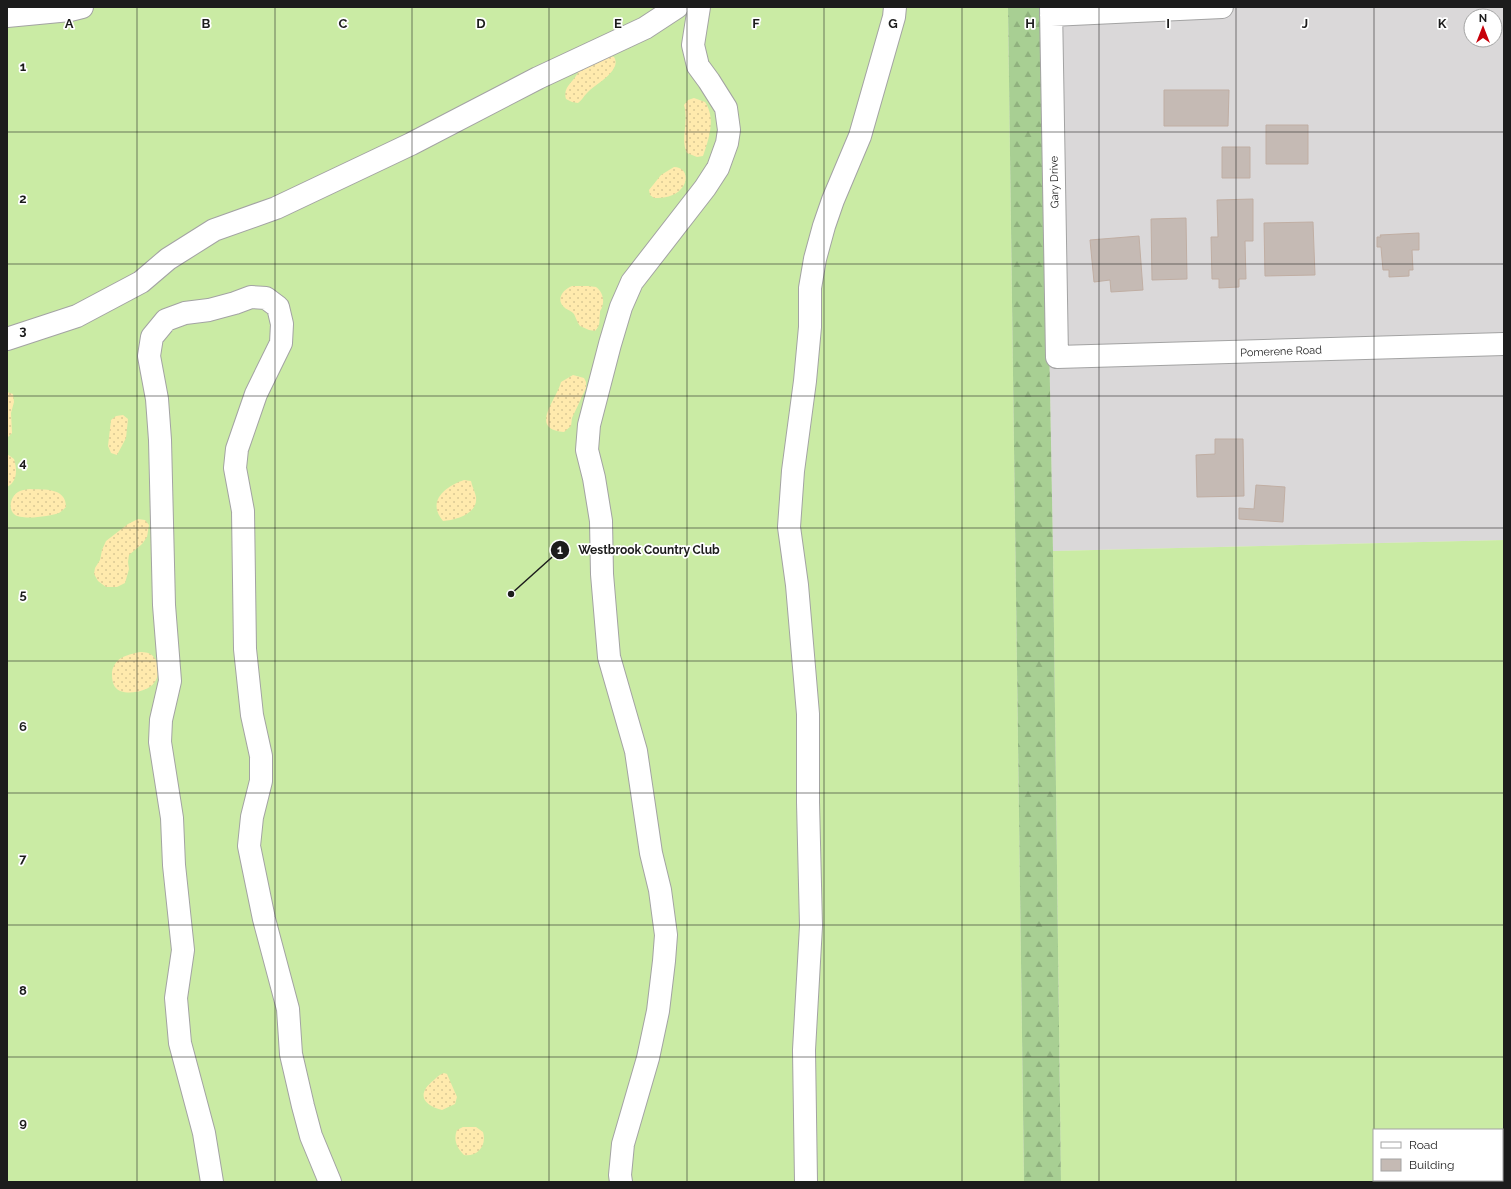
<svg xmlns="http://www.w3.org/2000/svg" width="1511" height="1189" font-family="Raleway,sans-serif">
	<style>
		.residential { fill: #dad8d9; fill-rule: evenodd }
		.grass { fill: #caeba4; fill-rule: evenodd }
		.forest { fill: url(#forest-firs) }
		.sand { fill: url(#sand-dots) }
		.building { fill: #c5bab4; stroke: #c0aea3 }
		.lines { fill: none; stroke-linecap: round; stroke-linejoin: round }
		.minor-casing { stroke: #a3a3a3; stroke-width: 24 }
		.minor { stroke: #fff; stroke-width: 22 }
		.grid { fill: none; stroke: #1c1c1c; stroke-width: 1; stroke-opacity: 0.55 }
		.labels { text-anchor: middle; stroke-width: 3.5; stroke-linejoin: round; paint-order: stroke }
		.street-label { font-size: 11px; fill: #1c1c1c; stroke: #fff }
		.grid-label { font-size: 13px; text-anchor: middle; font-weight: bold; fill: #1c1c1c; stroke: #fff; stroke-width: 3.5; stroke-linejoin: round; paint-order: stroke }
		.leader { fill: none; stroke: #1c1c1c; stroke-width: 1.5 }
		.callout-dot { fill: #1c1c1c; stroke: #fff; stroke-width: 1.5 }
		.mark-label { font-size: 12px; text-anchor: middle; font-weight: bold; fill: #fff }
		.callout-label { font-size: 12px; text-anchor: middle; font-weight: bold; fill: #1c1c1c; stroke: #fff; stroke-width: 3.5; stroke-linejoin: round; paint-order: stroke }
	</style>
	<defs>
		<pattern id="forest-firs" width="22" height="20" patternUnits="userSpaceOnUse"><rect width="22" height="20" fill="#a8cf93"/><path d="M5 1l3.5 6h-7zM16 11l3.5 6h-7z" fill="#90b17e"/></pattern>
		<pattern id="sand-dots" width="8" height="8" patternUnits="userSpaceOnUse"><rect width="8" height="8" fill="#ffeaad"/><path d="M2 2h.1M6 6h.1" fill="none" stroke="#dac894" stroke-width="1.8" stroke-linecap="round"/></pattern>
	</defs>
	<rect width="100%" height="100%" fill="#eee9e1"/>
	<path class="residential" d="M1043,7H1504V540L1053,551ZM1471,16H1495V40H1471Z"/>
	<path class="grass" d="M7,7H1008L1024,1182H7Z
		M1504,540V1182H1061L1053,551ZM1374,1130H1502V1180H1374Z"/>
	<path class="forest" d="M1008,7H1043L1053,551L1061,1182H1024Z"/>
	<path class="sand" d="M611,56L614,57C616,60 616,63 615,66C610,78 595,84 587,93C583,97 582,100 578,103L572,102L566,99C562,86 575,82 579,70Z
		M694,98L705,102C716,118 709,139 703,156L697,157L687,153C680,140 689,122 684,105L688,100Z
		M674,167C687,167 689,181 681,189C674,197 664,198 654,198L650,195L649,190L661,175Z
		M572,286H588L596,287C602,291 605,300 602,307C601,311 600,309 600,313C599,321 601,325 595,331L589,330L580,326C577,322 576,318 574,314C571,310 566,310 563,306C556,298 564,289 572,286Z
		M573,375L584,378L586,382V388L572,418L571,426L564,432C528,430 557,399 561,382Z
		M7,392L13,394L14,402L11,413L12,433L7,438Z
		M123,415L128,419L126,438L117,455L111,453L108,446L111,420L116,416Z
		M7,454L14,459C17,469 18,481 7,487Z
		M464,480L471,481C472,486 475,492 476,497C478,514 456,520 443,521C426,501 446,486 464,480Z
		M30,489C44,490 66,487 66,507C64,509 62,511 59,513C51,516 21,521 14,514C7,507 12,494 20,491C23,490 27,489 30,489Z
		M138,519L145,520L149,525L147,537L142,544L129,555L128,562L129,569L125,583L117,587H106L98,581L94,574L95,568L100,560L102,550L106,541L128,524Z
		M140,652C152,652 154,656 159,666C158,671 158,679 154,683C148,692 122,697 115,687C112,683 112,676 112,672C115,657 127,655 140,652Z
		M444,1073L447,1074L457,1097L455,1104L442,1110C423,1105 416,1094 434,1080C437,1077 439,1075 444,1073Z
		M463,1127H476L483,1132C487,1145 478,1157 464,1155C457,1148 453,1140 457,1130Z"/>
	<path class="building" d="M1164,90H1229L1228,126H1164Z
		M1266,125H1308V164H1266Z
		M1222,147H1250V178H1222Z
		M1253,199V241H1245L1246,279H1239V287L1219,288V279H1212L1211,237H1218L1217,200Z
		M1186,218L1187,279L1152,280L1151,219Z
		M1313,222L1315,275L1265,276L1264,223Z
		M1419,233V250H1412L1413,270H1409V276L1389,277V270H1383L1381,247H1377V237H1381L1380,235Z
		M1139,236L1143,290L1111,292L1110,280L1094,282L1090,240Z
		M1215,439H1243L1244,496L1197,497L1196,455L1215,454Z
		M1256,485L1285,487L1283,522L1239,519V508L1254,509Z"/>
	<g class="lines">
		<defs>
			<path id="minor" d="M1051,7L1057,357L1504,344
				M1051,15L1222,7
				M7,16L70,10L82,7
				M7,339L77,316L141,282L168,259L214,230L276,208L411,144L538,78L645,28L677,7
				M212,1182L204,1133L180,1043L176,998L183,950L174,865L172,818L160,742L161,720L170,681L164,605L160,440L157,399L149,356L152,337L166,320L185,313L209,310L235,303L251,297L266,298L278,307L282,324L281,343L256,394L237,449L235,468L243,511L245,649L252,715L261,756V781L252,817L249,846L264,919L288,1009L291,1054L303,1106L311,1136L330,1182
				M621,1182L620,1175L623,1144L648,1058L658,1011L664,961L666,935L660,890L651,853L636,751L609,657L602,574L601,521L594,478L587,450L589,425L610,344L621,307L632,282L705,188L718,168L727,143L729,130L726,108L709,81L698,66L693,45L699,7
				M806,1182L804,1050L811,926L808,802V714L797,585L789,527L793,471L805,381L810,327V288L815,259L824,226L833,200L860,136L894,17L895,7"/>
		</defs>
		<use href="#minor" class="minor-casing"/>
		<use href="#minor" class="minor"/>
	</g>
	<path class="grid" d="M137,7V1182M275,7V1182M412,7V1182M549,7V1182M687,7V1182M824,7V1182M962,7V1182M1099,7V1182M1236,7V1182M1374,7V1182M7,132H1504M7,264H1504M7,396H1504M7,528H1504M7,661H1504M7,793H1504M7,925H1504M7,1057H1504"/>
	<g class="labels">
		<g class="street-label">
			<text transform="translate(1054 182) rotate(-91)" y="4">Gary Drive</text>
			<text transform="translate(1281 351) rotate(-2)" y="4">Pomerene Road</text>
		</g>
	</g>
	<g class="grid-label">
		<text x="69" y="28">A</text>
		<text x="206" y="28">B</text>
		<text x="343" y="28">C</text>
		<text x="481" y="28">D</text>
		<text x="618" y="28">E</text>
		<text x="756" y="28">F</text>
		<text x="893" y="28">G</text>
		<text x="1030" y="28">H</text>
		<text x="1168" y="28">I</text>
		<text x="1305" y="28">J</text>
		<text x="1442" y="28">K</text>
		<text x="23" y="71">1</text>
		<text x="23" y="203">2</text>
		<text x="23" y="335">3</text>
		<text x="23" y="467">4</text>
		<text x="23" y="599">5</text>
		<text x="23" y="731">6</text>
		<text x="23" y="863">7</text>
		<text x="23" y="995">8</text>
		<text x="23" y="1127">9</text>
	</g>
	<path class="leader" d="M511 594L560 550"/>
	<g class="callout-dot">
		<circle cx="511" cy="594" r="4"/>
		<circle cx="560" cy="550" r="10"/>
	</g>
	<g class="mark-label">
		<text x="560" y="554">1</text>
	</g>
	<g class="callout-label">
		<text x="649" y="554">Westbrook Country Club</text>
	</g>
	<rect width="1511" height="1189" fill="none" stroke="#1c1c1c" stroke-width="16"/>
	<rect x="1373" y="1129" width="130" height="52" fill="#ffffff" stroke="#a4a4a4"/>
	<rect x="1381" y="1142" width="20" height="6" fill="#ffffff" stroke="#a4a4a4"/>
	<text x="1409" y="1149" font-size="12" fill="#1c1c1c">Road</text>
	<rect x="1381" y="1159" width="20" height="12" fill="#c5bab4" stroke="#a4a4a4"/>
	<text x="1409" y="1169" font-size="12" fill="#1c1c1c">Building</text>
	<g transform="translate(1483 28)"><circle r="19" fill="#ffffff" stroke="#a4a4a4"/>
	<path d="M0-3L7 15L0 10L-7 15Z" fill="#c7000a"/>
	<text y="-6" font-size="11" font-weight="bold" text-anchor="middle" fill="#1c1c1c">N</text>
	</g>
</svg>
